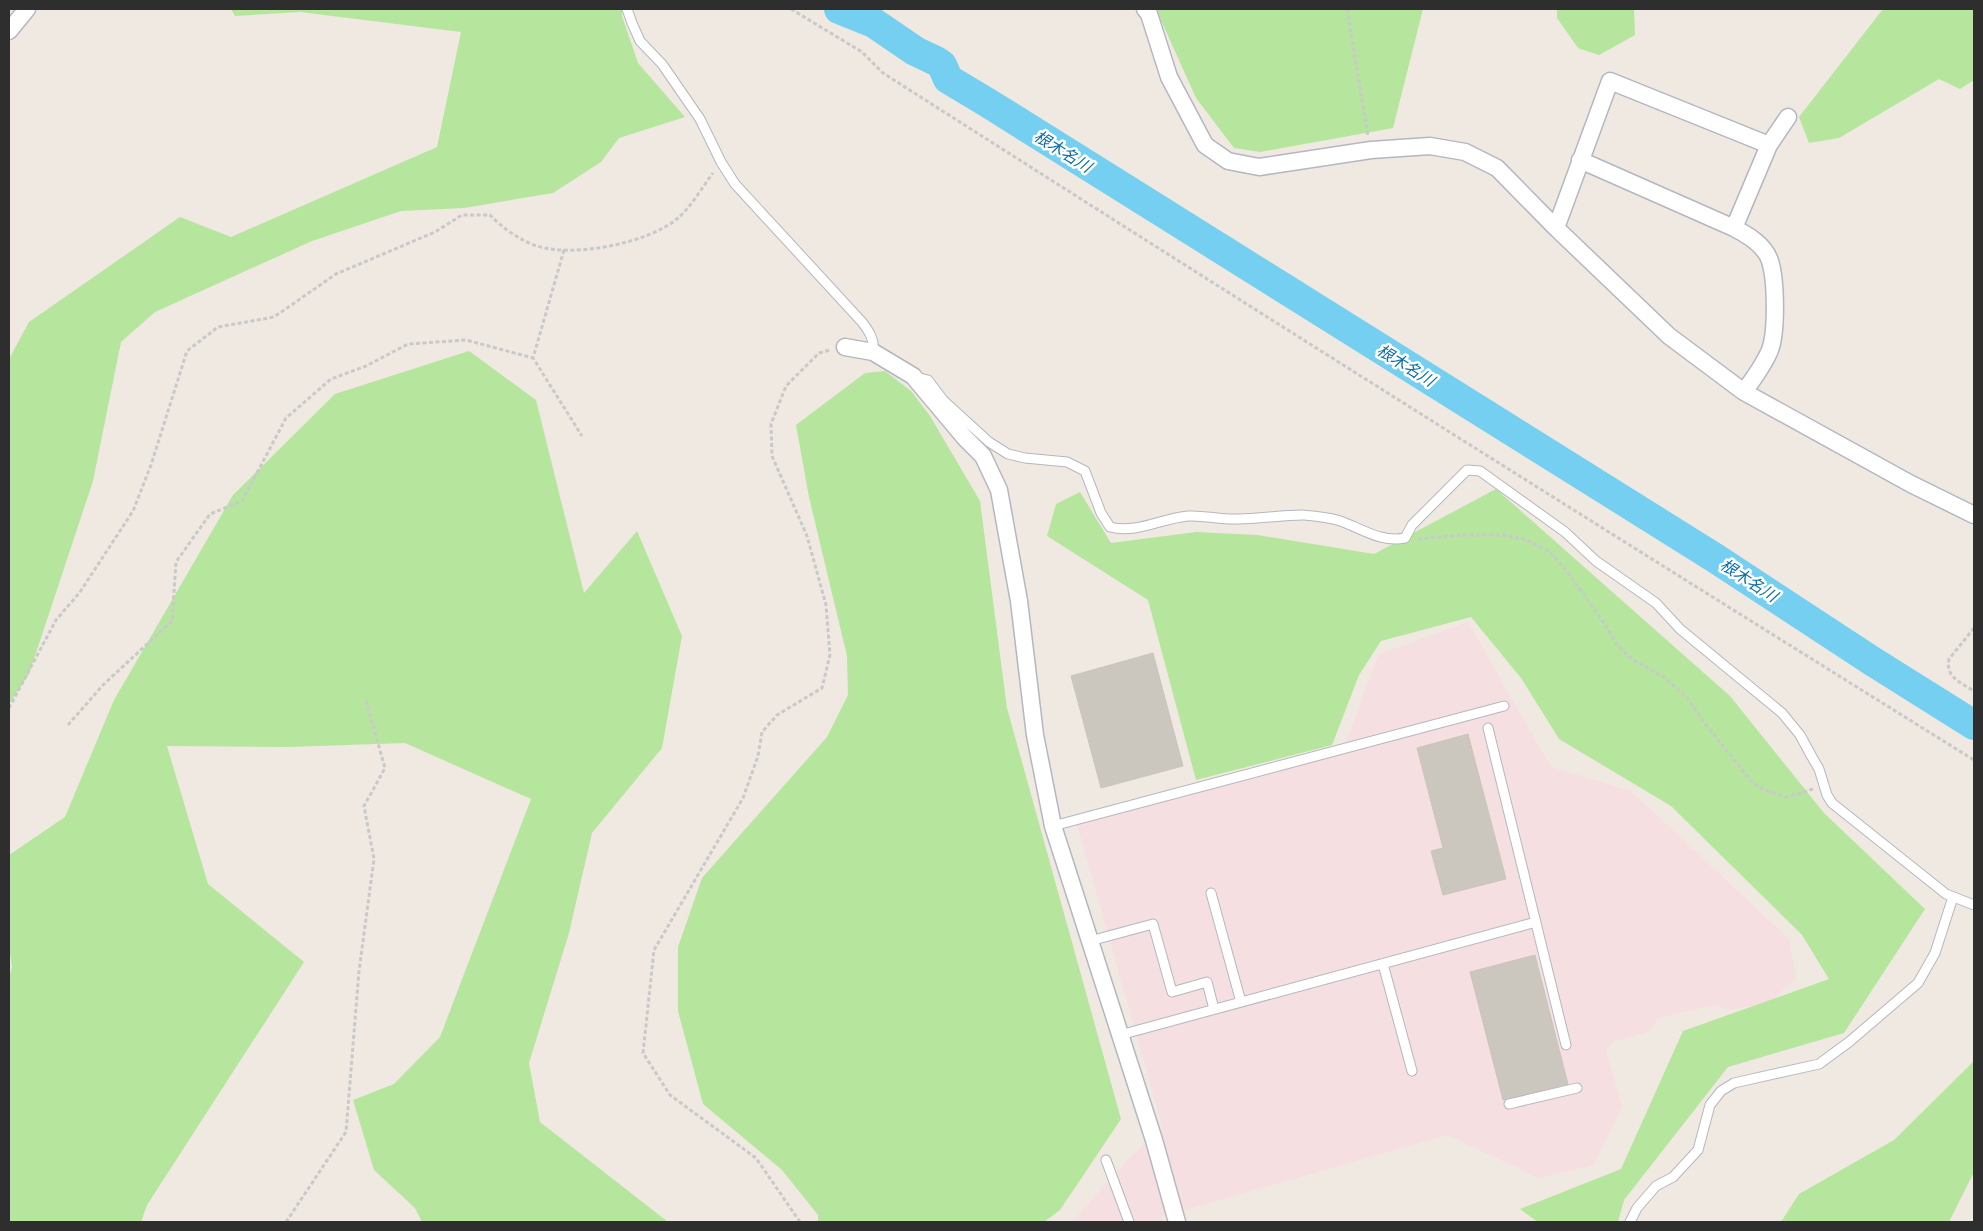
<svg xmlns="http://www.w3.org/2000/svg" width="1983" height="1231" font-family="'Asap Condensed','Noto Sans JP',sans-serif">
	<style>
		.medical { fill: #f5dfe0 }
		.green { fill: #b6e59e }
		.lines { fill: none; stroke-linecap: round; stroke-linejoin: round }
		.river { stroke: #75cff0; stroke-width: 30 }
		.building { fill: #cbc7bf; stroke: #cbc5ba }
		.service-casing { stroke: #b4b7c1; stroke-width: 11 }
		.minor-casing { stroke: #b4b7c1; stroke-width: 19 }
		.path { stroke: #c9c9c9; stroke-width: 3; stroke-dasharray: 4 2.5; stroke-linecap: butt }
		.service { stroke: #fff; stroke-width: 9 }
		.minor { stroke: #fff; stroke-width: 16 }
		.labels { text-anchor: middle; stroke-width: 5; stroke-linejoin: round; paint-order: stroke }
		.water-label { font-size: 16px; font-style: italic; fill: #0d6fa3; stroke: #fff }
	</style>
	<rect width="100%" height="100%" fill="#efe9e1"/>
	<path class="medical" d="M1468,622L1551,767L1631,791L1789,939L1796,979L1769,1002L1730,1010L1715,1005L1658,1018L1649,1031L1614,1042L1606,1050L1622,1107L1594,1165L1538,1178L1448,1135L1161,1217L1163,1222H1072L1132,1155L1163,1129L1077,824L1342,752L1379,654Z"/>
	<path class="green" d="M231,9H622V16L638,63L685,117L619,138L601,162L553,193L464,208L401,211L312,241L155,312L121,342L93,481L29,674L9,704V359L29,322L180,217L231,237L437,147L461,32L300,12L235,16Z
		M1156,9H1423L1393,128L1260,152L1234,148L1196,98Z
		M1557,9H1634L1635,35L1599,55L1578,48L1557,18Z
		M1883,9H1974V80L1960,89L1939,79L1839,138L1809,143L1799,117Z
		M469,351L536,400L584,593L637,531L682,636L662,748L592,833L569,933L529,1063L540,1122L668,1222H422L415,1208L374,1170L353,1100L394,1084L440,1037L531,799L405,743L288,747L167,746L208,884L304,962L147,1205L141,1222H9V978L12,967L9,947V855L65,817L114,700L233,495L335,394Z
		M885,371L911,391L930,416L980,501L1007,708L1121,1119L1060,1210L1044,1222H818V1215L782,1170L703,1104L678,1011V947L702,878L827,737L848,695L847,656L809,497L796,425L865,373Z
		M1496,489L1730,696L1824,813L1925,909L1844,1033L1728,1067L1624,1200L1618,1222H1538L1520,1209L1621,1169L1683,1031L1829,979L1802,935L1671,806L1559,739L1521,678L1471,617L1381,641L1359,675L1332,745L1196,780L1148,600L1047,536L1056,504L1080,492L1111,543L1196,532L1257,535L1374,554Z
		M1974,1061V1172L1949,1222H1781L1799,1194L1894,1140Z"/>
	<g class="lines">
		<path class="river" d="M839,9L874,23L915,51L936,61L942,65L948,79L988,103L1715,558L1872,661L1974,725"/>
	</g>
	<path class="building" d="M1153,653L1183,766L1101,788L1071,676Z
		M1468,734L1506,879L1443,895L1431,851L1443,848L1417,748Z
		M1535,955L1568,1084L1503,1100L1470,972Z"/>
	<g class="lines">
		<defs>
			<path id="service" d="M627,9L632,23L640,41L662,64L700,119L721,162L735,184L862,322C869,331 875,340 873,352
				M916,377L928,380L943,400L989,442L1008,454L1025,458L1067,462L1085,471L1101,513L1110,527C1137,534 1162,518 1188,516C1205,515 1221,520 1238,519C1259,519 1281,515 1303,515C1314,516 1326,517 1337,520C1360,527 1379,543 1405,538L1412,525L1467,470L1480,471L1565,532L1596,561L1656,603L1680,629L1782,713L1800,735L1812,757L1819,769L1827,795L1832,803L1946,894L1974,905
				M1488,728L1566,1045
				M1053,826L1504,706
				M1211,893L1241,1002
				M1090,941L1153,924L1172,992L1207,982L1214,1009
				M1383,964L1412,1071
				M1120,1035L1536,922
				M1509,1104L1577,1088
				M1106,1160L1129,1222
				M1630,1222L1637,1208L1656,1186L1673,1177L1698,1150L1710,1105L1721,1091L1734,1083L1819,1064L1849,1042L1918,983L1935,953L1953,897"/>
			<path id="minor" d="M1145,9L1149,14L1169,77L1205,145L1228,161L1259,167L1371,150L1430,146L1465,152L1497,168L1556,228L1669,336L1744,392L1911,484L1974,515
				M9,31L27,9
				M1580,160L1734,228C1748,235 1765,245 1770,261C1776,280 1777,331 1770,350C1764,365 1753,379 1744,392
				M1556,228L1610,81L1769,145
				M1734,228L1769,145L1788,117
				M845,347L873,352L913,376L965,438L983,456L999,490L1019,601L1035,735L1053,826L1154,1140L1177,1222"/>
		</defs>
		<use href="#service" class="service-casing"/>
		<use href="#minor" class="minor-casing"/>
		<path class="path" d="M791,9L862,52L883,73C1245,304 1609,533 1974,760
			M1347,9L1368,136
			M564,250L533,358L582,436
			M1418,539L1462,535H1503L1527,540L1550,552L1566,570L1602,620L1618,646L1633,660L1664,677L1688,699L1703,721L1751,781L1764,790L1787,797L1813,789
			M1974,628L1949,659C1945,677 1961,683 1974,691
			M9,708L56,620L80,592L133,511L151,465L187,351L218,327L274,317L336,274L435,232L462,215H490C501,227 521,241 537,246C574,258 649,243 678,218C691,207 703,186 713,173
			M68,725L103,685L172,621L176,562L210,514L242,501L286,418L331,379L366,366L408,344L466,340L533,358
			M286,1222L346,1132L359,971L374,859L364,806L385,768L366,701
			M800,1222L756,1158L670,1095L643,1053L654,950L743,798L758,756L762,732L777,715L822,688L830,655L826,605L807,536L772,456L771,424L786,386L819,353L830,350"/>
		<use href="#service" class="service"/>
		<use href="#minor" class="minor"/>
	</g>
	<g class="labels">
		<g class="water-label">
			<text transform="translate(1063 151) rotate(32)" y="6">根木名川</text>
			<text transform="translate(1406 365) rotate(32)" y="6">根木名川</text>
			<text transform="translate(1749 580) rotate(33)" y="6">根木名川</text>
		</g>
	</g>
	<rect width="1983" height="1231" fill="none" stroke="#2e2e2e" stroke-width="20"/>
</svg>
